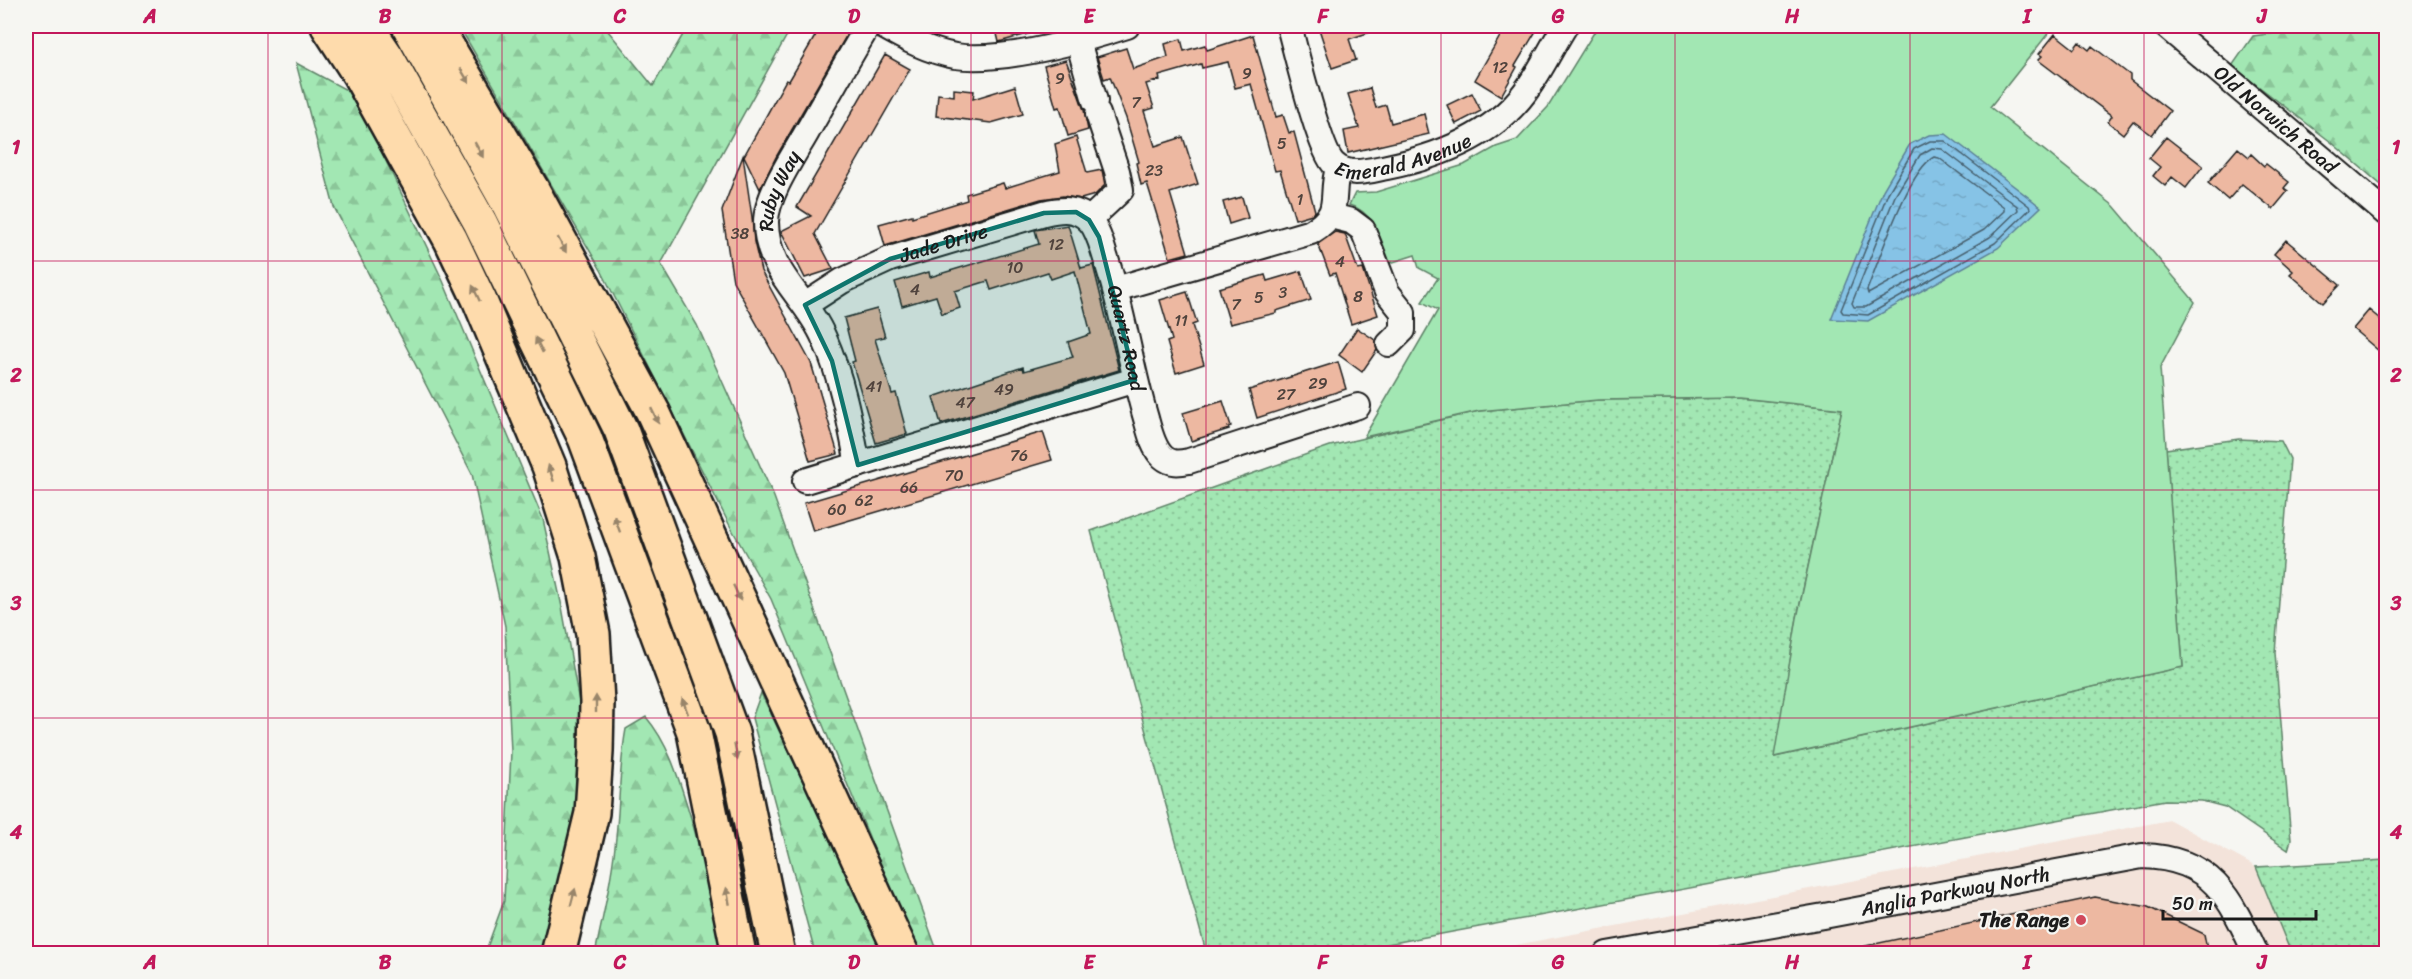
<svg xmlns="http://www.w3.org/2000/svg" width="2412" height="979" font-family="Sriracha,sans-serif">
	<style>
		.built { fill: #f3e3da }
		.grass { fill: url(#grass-dots); stroke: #5f8268; stroke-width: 1.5 }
		.forest { fill: url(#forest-firs); stroke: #5f8268; stroke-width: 1.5 }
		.park { fill: #a2e7b3; stroke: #5f8268; stroke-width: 1.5 }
		.water { fill: url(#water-ripples); stroke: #5c8095; stroke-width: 1.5 }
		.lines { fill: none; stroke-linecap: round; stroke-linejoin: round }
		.shore { stroke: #465f6d; stroke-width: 1.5 }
		.building { fill: #edb8a1; stroke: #1c1c1c; stroke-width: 1.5 }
		.minor-casing { stroke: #1c1c1c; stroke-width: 28 }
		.trunk-casing { stroke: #1c1c1c; stroke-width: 38 }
		.minor { stroke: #f6f6f2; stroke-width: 24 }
		.trunk { stroke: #fedbac; stroke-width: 33 }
		.oneway { fill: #98856b }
		.marked { fill: #0f766e; fill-opacity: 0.2; stroke: #0f766e; stroke-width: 4.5; stroke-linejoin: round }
		.grid { fill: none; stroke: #c2185b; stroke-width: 1.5; stroke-opacity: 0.55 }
		.poi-dot { fill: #d1495b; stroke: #f6f6f2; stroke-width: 2 }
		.labels { text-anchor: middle; stroke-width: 4.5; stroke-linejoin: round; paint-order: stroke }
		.number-label { font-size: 16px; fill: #50433d }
		.street-label { font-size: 20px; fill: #1c1c1c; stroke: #f6f6f2 }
		.poi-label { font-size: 20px; font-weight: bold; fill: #1c1c1c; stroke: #f6f6f2; text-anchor: end }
		.neatline { fill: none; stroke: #c2185b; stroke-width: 2 }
		.grid-label { font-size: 20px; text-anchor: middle; font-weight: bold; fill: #c2185b }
	</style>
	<defs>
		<pattern id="grass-dots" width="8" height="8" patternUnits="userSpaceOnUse" patternTransform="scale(1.5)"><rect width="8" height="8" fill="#a2e7b3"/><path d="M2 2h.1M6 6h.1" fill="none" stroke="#8bc699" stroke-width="1.8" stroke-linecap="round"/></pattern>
		<pattern id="forest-firs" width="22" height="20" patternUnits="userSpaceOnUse" patternTransform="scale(1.5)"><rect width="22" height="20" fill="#a2e7b3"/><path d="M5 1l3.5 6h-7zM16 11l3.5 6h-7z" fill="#8bc699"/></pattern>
		<pattern id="water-ripples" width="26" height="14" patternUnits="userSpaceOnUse" patternTransform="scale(1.5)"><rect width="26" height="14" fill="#86c3e6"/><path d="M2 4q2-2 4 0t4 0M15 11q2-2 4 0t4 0" fill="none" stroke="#73a7c5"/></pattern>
	</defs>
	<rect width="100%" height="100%" fill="#f6f6f2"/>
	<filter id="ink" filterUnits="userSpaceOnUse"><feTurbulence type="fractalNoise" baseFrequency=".0167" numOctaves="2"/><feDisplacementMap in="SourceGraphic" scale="12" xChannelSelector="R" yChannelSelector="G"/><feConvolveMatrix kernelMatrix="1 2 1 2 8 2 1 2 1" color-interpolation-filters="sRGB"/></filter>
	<g filter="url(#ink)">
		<path class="built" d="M2170,820L2256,867L2291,953L1469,954Z"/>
		<path class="grass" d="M1740,398L1842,409L1797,618L1775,757L2183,667L2166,449L2239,439L2281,441L2290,459L2275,653L2291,840L2288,850L2225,807L2202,801L2165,800L1339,953H1289L1205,948L1091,531L1330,446L1479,411L1598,400Z
			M2386,860V953H2291L2256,867Z"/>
		<path class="forest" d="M459,26H604L653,86L688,26H792L661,264L697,325L774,497L938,953H917L771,599L729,524L601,270Z
			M2329,26H2386V189L2331,142L2232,66L2253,36Z
			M296,63L354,94L443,281L543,519L562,607L583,724L574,817L545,953H485L504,901L511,752L505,626L472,474L334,207Z
			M761,693L885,953H815L752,718Z
			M646,717C670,745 680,783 691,818C704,863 715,908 726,953L595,954C604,911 614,869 617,826C620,793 620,761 626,729Z"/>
		<path class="park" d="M1598,26H2054L1990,107L2114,206L2195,302L2160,368L2183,667L1774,757L1797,618L1842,409L1740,398L1598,400L1479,411L1364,437L1438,310L1422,302L1438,278L1419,268L1415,255L1390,263C1382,241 1374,211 1349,205L1355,193L1376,192L1464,165L1496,147L1517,140L1548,107Z"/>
		<path class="water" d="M1946,134L2041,207L1998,248L1868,321L1831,319L1883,190L1910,144L1929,135Z"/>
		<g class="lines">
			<path class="shore" d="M1930,141H1945L2029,206L2030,209L1995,243L1868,315L1843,313L1841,310L1888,193L1914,149Z
				M1932,148L1942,149L2017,206L2018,210L1990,237L1866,307H1854L1852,303L1895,196L1920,155Z
				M1934,157L1939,158L2004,207V211L1984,230L1868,294L1867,290C1879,261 1908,170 1934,157Z"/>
		</g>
		<path class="building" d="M821,26H852L776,157L760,189L744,156L786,80L789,81Z
			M995,26H1045L1046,29L999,42Z
			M1318,26H1379L1380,29L1349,39L1356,60L1332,68Z
			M1506,26H1539L1515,66L1517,67L1501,96L1475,80Z
			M2055,34L2074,49L2079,42L2089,50L2092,46L2130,75V80L2170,111L2152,135L2133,121L2123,134L2108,122L2112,116L2038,60L2042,56L2039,54Z
			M1253,35L1276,117L1283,115L1289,133L1294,132L1315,211L1312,214L1295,219L1280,170L1275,171L1251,84L1235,88L1228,62L1202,68L1201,64L1159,76L1160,80L1146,84L1154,108L1144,111L1155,146L1183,137L1198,184L1170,193L1188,253L1170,258L1147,183L1141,185L1136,163L1139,162L1126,118L1110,77L1104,79L1097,57L1126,48L1133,69L1168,57L1165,44L1181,39L1184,51L1205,45L1207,50Z
			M885,55L910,69L815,234L833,269L805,278L781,231L811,216L797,207Z
			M1066,60L1084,110L1088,130L1068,136L1060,107L1056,108L1044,66Z
			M1015,86L1023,114L991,123L936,116L938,94L954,96V89L974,91L973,99Z
			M1370,88L1376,108L1386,105L1391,123L1424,114L1429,134L1348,153L1344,131L1359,128L1348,94Z
			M1472,93L1481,111L1456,124L1447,105Z
			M1076,137L1087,173L1102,170L1105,185L1095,195L1081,199L1063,196L1041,199L885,246L879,224L912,215V217L967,200L966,194L1003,183L1005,188L1060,171L1055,144Z
			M2166,137L2203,166L2186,188L2172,177L2165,186L2153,176L2160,167L2149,158Z
			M2238,148L2249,157L2251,154L2264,166L2266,164L2289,182L2284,188L2288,191L2273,209L2242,184L2228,200L2208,183Z
			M743,156L752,217L754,242L761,271L811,363L838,454L810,461L784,373L733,281L722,211Z
			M1242,197L1248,218L1229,224L1223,202Z
			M1068,225L1081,268L1093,265L1119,370L941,424L933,397L1023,367L1024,371L1073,357L1068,342L1091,334L1075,271L1051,279L1048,272L991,290L988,281L955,291L960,308L942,314L936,296L902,306L895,282L929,272L930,277L1039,244L1035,230Z
			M1335,232L1345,234L1358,270L1363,269L1378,315L1351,324L1335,273L1330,275L1318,244Z
			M2286,240L2340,285L2323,303L2290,274L2293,271L2274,254Z
			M1301,271L1311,300L1276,311V313L1230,324L1219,288L1265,275L1267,281Z
			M1187,292L1197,323L1192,325L1204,364L1176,373L1167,342L1172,340L1160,300Z
			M877,309L885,337L875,339L892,394L896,393L907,434L876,443L852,362L855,361L844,318Z
			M2369,310L2386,324V357L2353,329Z
			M1357,328L1375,340L1377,350L1362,372L1339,355Z
			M1338,362L1346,389L1257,418L1249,390Z
			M1223,401L1231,426L1228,427L1229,429L1191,441L1183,413Z
			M1043,432L1052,460L813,531L804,503Z
			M2095,897L2148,907L2204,934L2208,954H1866L1865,946Z"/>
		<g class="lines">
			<defs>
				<g id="minor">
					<path d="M883,26C906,39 928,51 955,56C1004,63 1080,41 1127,26"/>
					<path id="s1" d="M1289,26C1296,51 1319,150 1334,164C1348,178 1371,170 1387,167C1441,156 1498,134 1530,85C1543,66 1553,45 1565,26"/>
					<path id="s2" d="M2166,26L2386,213"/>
					<path d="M1078,41L1095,101"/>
					<path d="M1331,216L1351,221L1363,230L1387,292L1403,312V330L1389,344"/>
					<path d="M1089,220L1121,190L1117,171L1098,114"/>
					<path d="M1116,289L1311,232C1344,212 1329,199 1338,168"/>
					<path id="s3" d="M805,305L842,281L890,259L1044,213C1061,209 1077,207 1090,221C1099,232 1102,247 1106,259C1123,310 1130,363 1145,415C1149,428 1152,447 1163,457C1171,464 1179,463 1189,461L1358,406"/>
					<path id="s4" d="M858,465C850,422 842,378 824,338C806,296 766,273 766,222C766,196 794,155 807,132C827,97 847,61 868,26"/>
					<path d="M805,481L1135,380"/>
					<path id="s5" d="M1607,954L1824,916L2142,856C2212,858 2230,897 2256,954"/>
				</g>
				<path id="trunk" d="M328,26L359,74L451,240L479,299L549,466L578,557L593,634L597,702L596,752L592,813L558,954
					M366,26L387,57L480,222L585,438L694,732L739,954
					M409,26L509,205L621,430L732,733L778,954
					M435,26L533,191L653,412L902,954"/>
			</defs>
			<use href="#minor" class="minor-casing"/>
			<use href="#trunk" class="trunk-casing"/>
			<use href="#minor" class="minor"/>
			<use href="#trunk" class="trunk"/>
		</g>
		<defs><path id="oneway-solid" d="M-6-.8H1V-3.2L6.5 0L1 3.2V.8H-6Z" transform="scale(1.5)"/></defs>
		<g class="oneway">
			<use href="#oneway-solid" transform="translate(465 76) rotate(59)"/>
			<use href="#oneway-solid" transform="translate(479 150) rotate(61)"/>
			<use href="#oneway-solid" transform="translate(562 245) rotate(61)"/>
			<use href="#oneway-solid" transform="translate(476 293) rotate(-115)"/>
			<use href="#oneway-solid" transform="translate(539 345) rotate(-116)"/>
			<use href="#oneway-solid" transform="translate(655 416) rotate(64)"/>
			<use href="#oneway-solid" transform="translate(551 473) rotate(-108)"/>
			<use href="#oneway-solid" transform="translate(617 524) rotate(-110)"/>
			<use href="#oneway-solid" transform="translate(737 593) rotate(65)"/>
			<use href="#oneway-solid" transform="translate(596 704) rotate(-90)"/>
			<use href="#oneway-solid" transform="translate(685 706) rotate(-110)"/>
			<use href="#oneway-solid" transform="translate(736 752) rotate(79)"/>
			<use href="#oneway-solid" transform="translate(728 896) rotate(-101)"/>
			<use href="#oneway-solid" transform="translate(573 897) rotate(-75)"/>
		</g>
	</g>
	<path class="marked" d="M1076,212L1089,220L1099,237L1135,380L858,465L832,361L805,305L890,259L1044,213Z"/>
	<path class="grid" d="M268,26V954M502,26V954M737,26V954M971,26V954M1206,26V954M1441,26V954M1675,26V954M1910,26V954M2144,26V954M26,261H2386M26,490H2386M26,718H2386"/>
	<circle class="poi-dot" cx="2081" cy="920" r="6"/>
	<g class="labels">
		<g class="number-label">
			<text x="1500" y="73">12</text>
			<text x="1247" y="79">9</text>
			<text x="1060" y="84">9</text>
			<text x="1136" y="108">7</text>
			<text x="1282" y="149">5</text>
			<text x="1154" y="176">23</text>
			<text x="1300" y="205">1</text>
			<text x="740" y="239">38</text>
			<text x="1056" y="250">12</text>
			<text x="1340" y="267">4</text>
			<text x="1015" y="273">10</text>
			<text x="915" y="295">4</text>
			<text x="1283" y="298">3</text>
			<text x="1358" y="302">8</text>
			<text x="1259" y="303">5</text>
			<text x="1236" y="310">7</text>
			<text x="1181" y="326">11</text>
			<text x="1318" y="389">29</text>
			<text x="874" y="392">41</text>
			<text x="1004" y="395">49</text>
			<text x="1286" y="400">27</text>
			<text x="965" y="408">47</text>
			<text x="1019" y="461">76</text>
			<text x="954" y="481">70</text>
			<text x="909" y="493">66</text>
			<text x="864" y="506">62</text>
			<text x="837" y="515">60</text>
		</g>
		<g class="street-label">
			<text dy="7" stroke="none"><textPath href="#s2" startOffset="144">Old Norwich Road</textPath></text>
			<text dy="7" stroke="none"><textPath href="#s1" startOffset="219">Emerald Avenue</textPath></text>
			<text dy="7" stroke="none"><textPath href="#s4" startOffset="297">Ruby Way</textPath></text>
			<text dy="7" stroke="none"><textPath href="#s3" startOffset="153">Jade Drive</textPath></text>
			<text dy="7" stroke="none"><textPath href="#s3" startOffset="430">Quartz Road</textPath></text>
			<text dy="7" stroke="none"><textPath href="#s5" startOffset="354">Anglia Parkway North</textPath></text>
		</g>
		<g class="poi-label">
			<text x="2069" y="927">The Range</text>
		</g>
	</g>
	<rect width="2412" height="979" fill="none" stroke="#f6f6f2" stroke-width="66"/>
	<path d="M2163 910v9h153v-9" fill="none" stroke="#1c1c1c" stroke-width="3"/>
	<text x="2172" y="910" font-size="18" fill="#1c1c1c" stroke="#f6f6f2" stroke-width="4.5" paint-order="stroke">50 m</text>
	<rect x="33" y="33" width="2346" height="913" class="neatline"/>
	<g class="grid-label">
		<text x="150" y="23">A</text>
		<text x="385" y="23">B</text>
		<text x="620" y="23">C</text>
		<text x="854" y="23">D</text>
		<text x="1089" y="23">E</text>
		<text x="1323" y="23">F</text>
		<text x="1558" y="23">G</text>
		<text x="1792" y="23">H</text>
		<text x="2027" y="23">I</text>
		<text x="2262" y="23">J</text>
		<text x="16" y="154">1</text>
		<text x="2396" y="154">1</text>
		<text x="16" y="382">2</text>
		<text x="2396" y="382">2</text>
		<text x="16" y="610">3</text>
		<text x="2396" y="610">3</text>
		<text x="16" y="839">4</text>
		<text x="2396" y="839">4</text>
		<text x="150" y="969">A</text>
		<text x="385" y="969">B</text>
		<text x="620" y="969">C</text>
		<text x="854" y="969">D</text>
		<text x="1089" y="969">E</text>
		<text x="1323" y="969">F</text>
		<text x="1558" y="969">G</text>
		<text x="1792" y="969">H</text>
		<text x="2027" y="969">I</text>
		<text x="2262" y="969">J</text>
	</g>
</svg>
